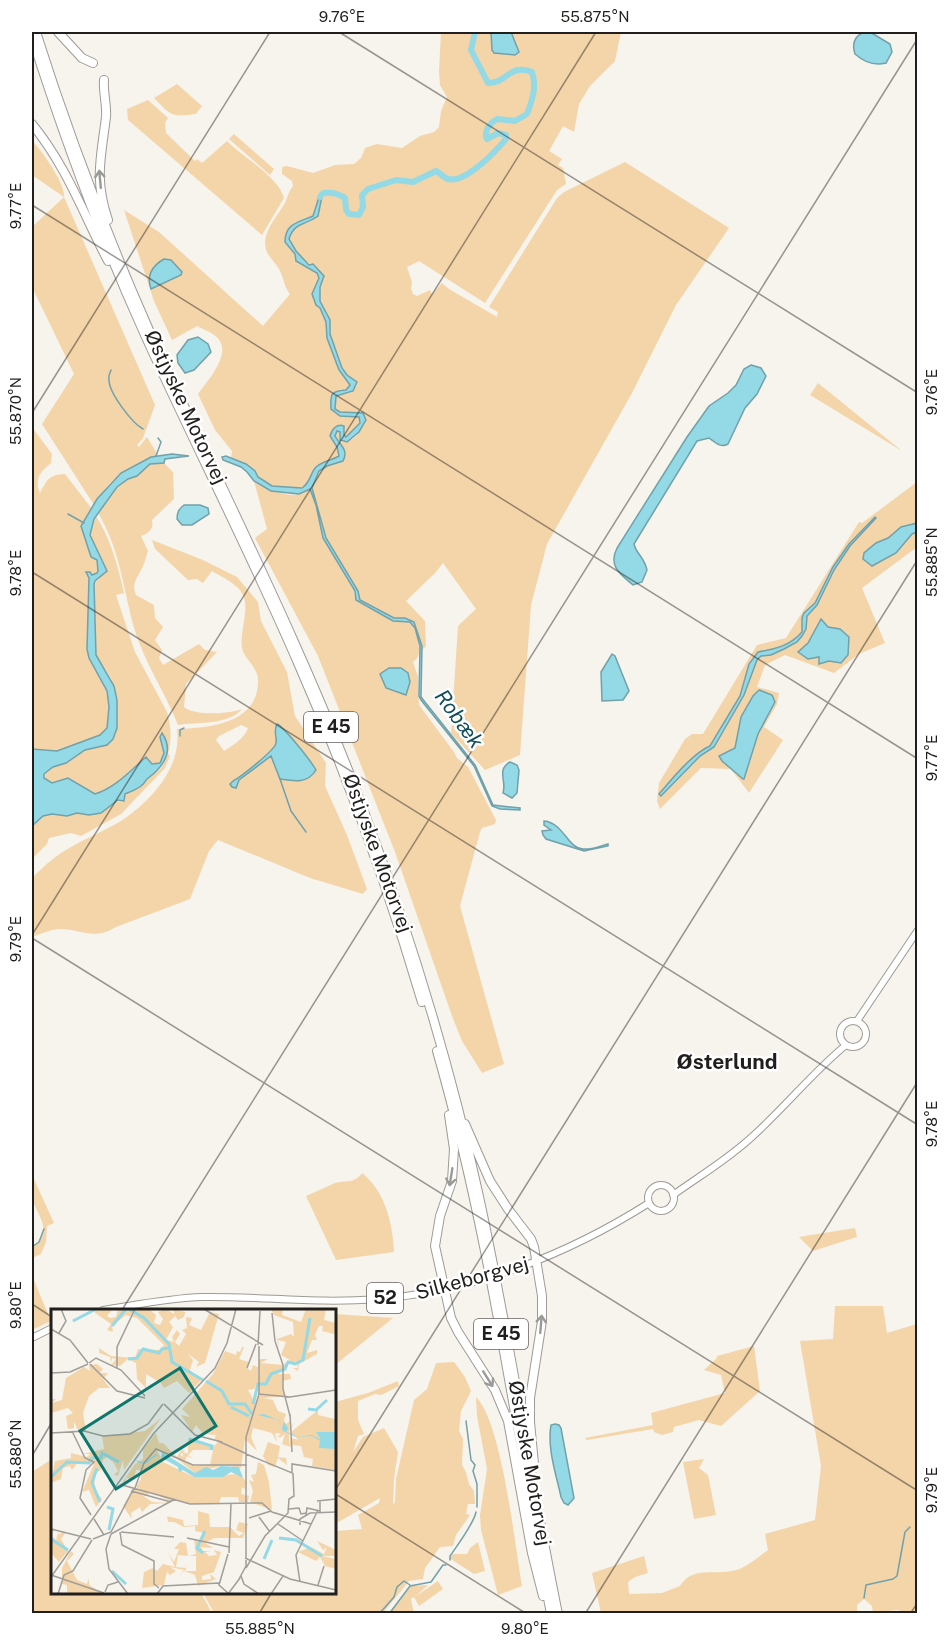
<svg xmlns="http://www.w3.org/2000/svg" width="949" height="1645" font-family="'Public Sans',sans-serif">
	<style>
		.green { fill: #f4d5a9; fill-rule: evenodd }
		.water { fill: #93d9e6; stroke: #71a1aa; stroke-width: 1.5 }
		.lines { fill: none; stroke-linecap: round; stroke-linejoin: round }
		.stream { stroke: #71a1aa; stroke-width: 1.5 }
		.river { stroke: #93d9e6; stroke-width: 6 }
		.primary-casing { stroke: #9e9b96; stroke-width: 8 }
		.highway-casing { stroke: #9e9b96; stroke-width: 10 }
		.primary { stroke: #fff; stroke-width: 6 }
		.highway { stroke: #fff; stroke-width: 8 }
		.oneway { stroke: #9b9a99 }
		.ticks { fill: none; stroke: #211f1d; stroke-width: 1.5; stroke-opacity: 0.45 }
		.labels { text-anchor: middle; stroke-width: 5; stroke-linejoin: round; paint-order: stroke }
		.shield { fill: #fff; stroke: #646261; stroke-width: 1.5 }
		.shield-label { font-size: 18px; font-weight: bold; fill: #211f1d }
		.street-label { font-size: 20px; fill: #211f1d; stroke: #fff }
		.water-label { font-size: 21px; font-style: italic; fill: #104e58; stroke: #fff }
		.neighbourhood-label { font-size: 21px; font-weight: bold; fill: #211f1d; stroke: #fff }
		.inset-river { fill: none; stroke: #93d9e6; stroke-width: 3 }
		.inset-road { fill: none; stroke: #a19e9a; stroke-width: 1.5 }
		.view { fill: #0f766e; fill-opacity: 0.15; stroke: #0f766e; stroke-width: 3 }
		.inset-edge { fill: none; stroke: #211f1d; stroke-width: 3 }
		.neatline { fill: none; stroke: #211f1d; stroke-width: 2 }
		.ticks-label { font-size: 15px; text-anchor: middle; fill: #211f1d }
	</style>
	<rect width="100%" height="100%" fill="#f7f3ed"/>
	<path class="green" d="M441,32H621L615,61L590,86L579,104L574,132L563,126L549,151L562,159L558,165L563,168L566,184L557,190L485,303L419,261L407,267L412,282L411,288L413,294L417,296L430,290L432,294L442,283L449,289L497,317L498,312L489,307L557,198L564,192L625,162L729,228L676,305L632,393L547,544L531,605L520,755L485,770L451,733L458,626L476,609L443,563L435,573L406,601L425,621L426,646L422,650L414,622L395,618L360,600L358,591L326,538L312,488L319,471L327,466L343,462L342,445L335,436L337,431L340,432L339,438L341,442C358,442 364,427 363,413L340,412L335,409L334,401L337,394L350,393L357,385L342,368L330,334V320L320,301V287L324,276C309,260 300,262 289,239C294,224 308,221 319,212V202L325,191L318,200L313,216L295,222L286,232L297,261L317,273L319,278L312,294L316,305L320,308L326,322L327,338L339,370L350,385L345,390L340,389L331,402L330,407L340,416L359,417L361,420L359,426L346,437L344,435L345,430L339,425L332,439L337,447L339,456L331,460L306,485L296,489L272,486L258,477L255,471L246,464L231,458L232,451L215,430L198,394C208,380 236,350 214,335C209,331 202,329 197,326L172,340L154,301L124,210L159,232L263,326L290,294C284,287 284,278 279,269C276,264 271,259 268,254C258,236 277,217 285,203C288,196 288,192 293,186L292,181L282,174V167L287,166L313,173L335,165L354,164L361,158L365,148L377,144L402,148L420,136L434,132L439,127L441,111L447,97L440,85L439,71Z
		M177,84L202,106L196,114C170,117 172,116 154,98Z
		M148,100L168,118L165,123L166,133L195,161L197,159L202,163L227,141C240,155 279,177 284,198L262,235L128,120L127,109Z
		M234,134L274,169L270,175L229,139Z
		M32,140C42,152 65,182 64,197L155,405L143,438L137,445L139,447L147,437L158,455L121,473L109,484L94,505L42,424L74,374L34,291L32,293V227L64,197L32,175Z
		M818,383L902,451L810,395Z
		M32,427L52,454L51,463C40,472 34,479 40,493C47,480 48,475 65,474L92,509L81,526L91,557L97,560L98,571L97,573L92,575L90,572L87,573L89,578L87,649L89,658L106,689L109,701L107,728L100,735L57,751L32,752Z
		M164,463L173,472L174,499L152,520C154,529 149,533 141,536L148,551C146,556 145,562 143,566C138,578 131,582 136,595L154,605L155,618L163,627L155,640L162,650L159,658L163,665L199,644L205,650L217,652L186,684L184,707C194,716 230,714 242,709C229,725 197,722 178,725C165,692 144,662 134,628C123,588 120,549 98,513L117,487L150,464Z
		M254,481C273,488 289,503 310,489L316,505L323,538L354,591L356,600L393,621H404L412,623C418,634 425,654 413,662L418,677L419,705L454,752L457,758L468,767L496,820L495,824L482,828L480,832L460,906L504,1064L482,1073L462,1041L452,1016L395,852L318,656L255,538L267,529Z
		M917,482V547L862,588L885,643L859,654L834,673L785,655L765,665L757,687L779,693L777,704L764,727L783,740L749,793L731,769L701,768L660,809L657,801L659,783L685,739L692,734H703L757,645L786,638L859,522L862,523Z
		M96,516C111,540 118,566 124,593L116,595L135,652L167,712C171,726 172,739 168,754L170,756L165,768L121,814L81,836L71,833L49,838L47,844L32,859V826L43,816L52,814L67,816L77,813L89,815L101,813L115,802L123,801L125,799V794C134,790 139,786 145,780C148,777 149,778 153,775C168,766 171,747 162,733L160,737L164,753L160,763L152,764L146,758C129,771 116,788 94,795L68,778L52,783L44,778V775L54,767L66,763L85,750L107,745L117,728V700L111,678L96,655L94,584L100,578L98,554L90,534Z
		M152,540L203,560L237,577L258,602L261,621L287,672L295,716L326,763L325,786L347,835L367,889L363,894L310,878L218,840L209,851L190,899L116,927C93,941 82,929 60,929C51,929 40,934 32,937V878C44,866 56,855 71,847C88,837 107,830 124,819C153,799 182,766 177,729C209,728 259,724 258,680C258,667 244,659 242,648C239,630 253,604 239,589C233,582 220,576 212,571L203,583L197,579L188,580L155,549ZM241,725L248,728C244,739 233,745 224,751L216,740L219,736Z
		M362,1173C385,1191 393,1224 394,1252L336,1260L306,1196C316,1192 325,1187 335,1183C347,1180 354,1184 362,1173Z
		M33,1177L54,1223L47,1226L46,1242L41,1254L32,1258V1246C57,1232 34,1213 32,1196C31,1190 31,1182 33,1177Z
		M855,1228L857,1237L813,1251L799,1237Z
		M33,1278L51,1321L32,1330V1279Z
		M835,1306H883L887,1333L917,1324V1613H899V1610L887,1611L888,1613H873L872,1606L864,1599L857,1605V1613H601L592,1573L644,1556L648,1573L635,1577L628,1582L629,1594L662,1593L680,1586C693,1565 715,1576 736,1570C747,1567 758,1557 768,1550L765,1534L815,1520L821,1466L800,1341L833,1339Z
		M335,1314L393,1318L335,1365Z
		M754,1346L760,1391L721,1426L699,1420L674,1427L673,1432L662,1435L654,1432L653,1429L587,1440L585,1438L653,1425L651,1413L725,1393L721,1375L704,1370L716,1359L717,1356Z
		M454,1362L465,1377L471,1391L461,1411L459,1431L463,1439L462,1465L466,1472L469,1484L474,1491L475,1504H468L466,1514L470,1515L456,1535L453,1546L440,1547L425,1568L423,1579L409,1581L383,1613H214L203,1593L334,1592L335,1531L362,1529L358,1515L379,1503L380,1498L335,1524V1402L368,1393L398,1381L399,1386L381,1395L375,1394L358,1401V1420L364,1434L358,1436L353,1452L363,1437L384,1428L398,1452L394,1479L393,1505L395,1502L396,1479L414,1400L427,1389L436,1363Z
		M476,1397C502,1422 515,1547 522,1586L498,1595L481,1530L480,1515L487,1469L477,1416Z
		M52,1459V1592L201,1593L212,1613L32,1614V1472Z
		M704,1459L699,1468L708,1475L716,1515L694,1519L683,1462Z
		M478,1542L485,1571L474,1574L449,1558L453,1554H467L470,1548Z
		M438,1581L443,1589L419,1606L414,1597L411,1599L414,1613H389L411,1586L428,1585L416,1596Z"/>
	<path class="water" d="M491,32H511L519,52L515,55L494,53L492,50Z
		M870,32L890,44L892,52L886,63C875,66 864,62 855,54C851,42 856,32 870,32Z
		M325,191V194L322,196L318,216C306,225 294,222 289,239L296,251L309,265L313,264L324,276L320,287V301L330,320V334L342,368L347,375L357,382L353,391L336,396L335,409L340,412L363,413L366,420L359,432L347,442L340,440V432L337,431L335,436C340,445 349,450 343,461L327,466L319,471L312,488L326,538L358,591L360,600L394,618H405L414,622L422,646L421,697L475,765L493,805L520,808V810L500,809L492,806L474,766L421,700L419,696L420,646L415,628L410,622L393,621L356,600L355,591L323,538L316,505L310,489L299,494L271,491L254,481L247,472L241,467L223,460L222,457L226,456L246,464L255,471L258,477L272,486L302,488C312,481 309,474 316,467C324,460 331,461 339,456L337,447L330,436C332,429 337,423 344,426V435L346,437L360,423L359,417L340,416L331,409C330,394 331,391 346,390L350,385L339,370L327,338L326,322L320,308L316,305L312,294L319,278L317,273L296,261L295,254L285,242C285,223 299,222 313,216L320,194Z
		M164,259L171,260L182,272L181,275L151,289C146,275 152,266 164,259Z
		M198,337L208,344L211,352L194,370L185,373L178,363L177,355L188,340Z
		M751,365L761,368L766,376L757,394L745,408L728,444C721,448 716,443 709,438L697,441L634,544C636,554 644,556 647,570L642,582L633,585C620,574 608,566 617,548L687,437L709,406L728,393L736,385L744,369Z
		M172,454L189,456L165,459L164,463L150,464L137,476L128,479L117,487L94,519L90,535L107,571L95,581L94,584L96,655L114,686L117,700V728L113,739L107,745L85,750L66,763L53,767L44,774V778L52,783L68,778L95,794C115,788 130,771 146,757L152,764L160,763L164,753L160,737L162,733C175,752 162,768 147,779C145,781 144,784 142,785C138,789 130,792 125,794L124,801L118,800L101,813L89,815L77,813L67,816L52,814L43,816L32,826V749L57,751L100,735L107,728L109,707L107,691L89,658L87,649L89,578L86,572H90L92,575L97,573L98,571L97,560L91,557L81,526L97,499L121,473L151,457Z
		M184,505H200L208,508L209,514L192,525H182L177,519C177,512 179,509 184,505Z
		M875,517L876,518L850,546L834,570L817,605L807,616L806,629L802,636L797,642L784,649L771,655L761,656L757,660L744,695L714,747L700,756L661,796L659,794C672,779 693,753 710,746L740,696L749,664L758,652C775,649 790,646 802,632V618L804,613L815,603L833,567L849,544Z
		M917,523V532L912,534L896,553L872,566L863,559L864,553L876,543L888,538L901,527Z
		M821,619L828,627L840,629L849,637L848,655L841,663L829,661L819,664V657L808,659L798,652L808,643Z
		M612,654L615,656L629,691L623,700L602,701L601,672Z
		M389,668H401L408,673L410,682L406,695L386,688L380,674Z
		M759,690L772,695L775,702L758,734L744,779H743L722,761L719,756L735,748L741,717L753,696Z
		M277,724C284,727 311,761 316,770C308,784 293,781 280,779L271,756L239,780L236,788L232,787L230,784L233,781C241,777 275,750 276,743C277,736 273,731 277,724Z
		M510,762L517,765L519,770L517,793L512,798L503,793C507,781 496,770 510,762Z
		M544,821C564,823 567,848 583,849C591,850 600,846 608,844V846L584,851L546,839L543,835L542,831L551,830L544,825Z
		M555,1424L559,1425L561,1428L574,1498L568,1505L564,1503L561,1497C556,1474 547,1448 551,1425Z"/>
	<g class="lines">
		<path class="stream" d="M111,370C110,373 108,376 109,380C109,393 132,423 143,429
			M156,456L161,442L158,438
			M68,514L84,523
			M180,736V730L184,728
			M280,779L291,811L306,832
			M32,1247L39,1242L44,1229
			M466,1421L471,1460L475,1465L473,1471L477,1484V1507
			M450,1560V1556C457,1546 474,1523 476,1512
			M864,1598L866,1585L893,1579L897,1576L905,1532L910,1527
			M379,1614L394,1597L397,1587L404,1581L410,1585
			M389,1614L410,1586L431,1582L443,1565H446"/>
		<path class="river" d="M320,197L323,193C331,192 338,193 345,198L346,210L349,214L359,215L363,207L362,195L368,189L396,180L413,182L436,171C440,173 444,178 448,179C465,184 496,151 506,139V135L498,133L487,139C483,132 490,123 497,119L515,121L527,114C532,101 537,87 532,72C508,63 509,83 488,83L471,50L475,32"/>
		<defs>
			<path id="primary" d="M840 1034a13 13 0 1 1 26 0a13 13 0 1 1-26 0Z
				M857,1021L918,930
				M648 1198a13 13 0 1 1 26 0a13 13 0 1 1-26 0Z
				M673,1195C701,1175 730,1158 754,1135C786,1106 813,1072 846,1045
				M103,1310C136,1305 169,1298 202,1297C260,1296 318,1304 376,1299C473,1292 567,1255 649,1203
				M32,1338L52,1328"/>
			<path id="highway" d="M36,32C68,133 106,233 149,330C221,489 301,643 362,806C409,931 449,1061 478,1192C509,1332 529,1473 558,1614
				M58,32L82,58L93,63
				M32,37C64,138 101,238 145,335C195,445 250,552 298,663C346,773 388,887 422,1002
				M104,80C103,92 107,105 106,117C101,158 94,179 108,220
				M32,124C67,167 83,213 108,261
				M437,1051C490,1235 515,1426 551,1614
				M449,1115L454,1149L452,1181L440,1216L435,1246L451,1318L458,1332L495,1390L508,1421L532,1553L543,1596
				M465,1124L490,1181L508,1209L531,1239L534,1247L542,1296V1321L530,1398V1422L534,1464"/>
		</defs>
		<use href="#primary" class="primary-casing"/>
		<use href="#highway" class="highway-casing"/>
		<use href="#primary" class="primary"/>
		<use href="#highway" class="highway"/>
	</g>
	<defs><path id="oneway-shaft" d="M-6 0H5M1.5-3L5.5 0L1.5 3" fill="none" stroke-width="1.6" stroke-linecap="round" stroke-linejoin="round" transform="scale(1.5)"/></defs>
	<g class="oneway">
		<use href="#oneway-shaft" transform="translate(100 179) rotate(-95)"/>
		<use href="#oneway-shaft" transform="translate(451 1177) rotate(99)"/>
		<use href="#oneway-shaft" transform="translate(541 1324) rotate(-85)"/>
		<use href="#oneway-shaft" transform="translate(488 1379) rotate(58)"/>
	</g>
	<path class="ticks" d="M339,32L918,393M32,205L918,759M32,413L270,32M32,572L918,1125M32,935L596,32M32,938L918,1491M32,1304L52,1317M122,1310L918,38M32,1456L52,1422M334,1492L918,559M334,1493L527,1614M259,1614L272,1592M585,1614L918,1081M910,1614L918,1602"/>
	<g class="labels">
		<g class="shield">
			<rect x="304" y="712" width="54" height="30" rx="4.5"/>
			<rect x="367" y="1283" width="36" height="30" rx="4.5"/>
			<rect x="474" y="1319" width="54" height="30" rx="4.5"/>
		</g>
		<g class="shield-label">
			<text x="331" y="733">E 45</text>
			<text x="385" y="1304">52</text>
			<text x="501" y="1340">E 45</text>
		</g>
		<g class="street-label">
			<text transform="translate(186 407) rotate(65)" y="7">Østjyske Motorvej</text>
			<text transform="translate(378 853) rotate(70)" y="7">Østjyske Motorvej</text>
			<text transform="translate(472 1278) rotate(-15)" y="7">Silkeborgvej</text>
			<text transform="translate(530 1463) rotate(80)" y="7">Østjyske Motorvej</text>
		</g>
		<g class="water-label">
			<text transform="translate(459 719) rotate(54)" y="7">Robæk</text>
		</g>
		<g class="neighbourhood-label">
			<text x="727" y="1069">Østerlund</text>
		</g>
	</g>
	<g transform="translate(51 1309)">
		<rect width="285" height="285" fill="#f7f3ed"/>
		<path d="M46,0H62L56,7L59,9L65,8L67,0H98L105,6L103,14L109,16L112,10L107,3L115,0L123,5V0L134,3L135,0L133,8L127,11L124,7L118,13L122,18L115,31L123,33L121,28L126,21L129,25L124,33L128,37L135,25L131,21L136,19L135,8L141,9L138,16L150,21L159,3L168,5L154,54L145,58L148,53L137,45L142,51L139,61L150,71L138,84L126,72L113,79L110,74L95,65V79L86,70L85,54L77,50L69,57L60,56L65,50L61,49L60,54L59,48L48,44V39L60,47L84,49L87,40L109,41L113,36L86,9L75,6L61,17L62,23L56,21L60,15L43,3ZM220,0H232L231,6L250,13L255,0H281L275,1L273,11L285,14L283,25L271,22L272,17H268L264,26L266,31H261L256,44L266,41V45L248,55L247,62L242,59H247L245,52L244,55L238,53L227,65H239L240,70L231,72L234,87L213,89L222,91L227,102L235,105L233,111L235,115L239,112L238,119L243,114L238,122V137L240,129L247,131L240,123L267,101V106L284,110L285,107V161L261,157L262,150L253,148L250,137L241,136V143L240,138L231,135L234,125L230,128H226L230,125L224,124L226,133L221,124L202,119L200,128L206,142L194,130L190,159L173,156L144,164L125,149L106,141L112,153L143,168L188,165L196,173L194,180L191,178L190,185L198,187L197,193H188L187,188H170L168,195H137L124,190L121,193L97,182L98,187L91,186L101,193L119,194L99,195L91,203L93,209L89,198L80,204L81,210L72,197L82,180L91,181L85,178L90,170L89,161H85L83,171L75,169L74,175L72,172L84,155L92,150V141L105,124L108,134H112L126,148L131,140L134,143L129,145L132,148V144H137V130L162,138L167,133L163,131L165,126L152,125L145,116L141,123L130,106L139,108L131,100L162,65L174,42L185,46L186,42L189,43L191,38H193L188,50L198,53L196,59L200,62L202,56L207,58L208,72L203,80L197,81L203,92L208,75L203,102L208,85V50H217L210,54L232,56L239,51L230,46L235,33L227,31L228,39L226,30L240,25L243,28L242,13L223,6ZM142,141H162L159,156L143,157L134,152L136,147L142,150L137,146ZM46,55L52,60L49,64H57L52,70L59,79H48L38,87L32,104L35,122L27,121L23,113V119L17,120L15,107L22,104L17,99L0,104V90H5L1,94L11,91L15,69L33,58L39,62L38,56ZM110,109L73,161L72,151L67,167L63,166L67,162L63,154L56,148L52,151L49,162L43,163L44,182L51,190L45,198L38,181L31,183L43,155L28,152L21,161L19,157L12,159L10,170L0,174L4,152L20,149V144L36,148L39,145H32L53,140L51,127L94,122ZM217,133L229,137L227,148L235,149L236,156L227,149L224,158L217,156L212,147ZM207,153L213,156L218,173L221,201L199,193L202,182L198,171L203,173L200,166L205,165ZM147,202L158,205L159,218H179L188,227L193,224L185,221L188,213L197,215L192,229H163L154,234L162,239L150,238L152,242H161L154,243L158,247L166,246L163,241L170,243L163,263L151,267V271L160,270L159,265L165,270L147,277L144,266L133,262L128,268L133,261L119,258L125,262L119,266L116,263L113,276L91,279L93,263L102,259L106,262L112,255L124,258L117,244L123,253L128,240H123L129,233L135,234L137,247V253V247L127,246L125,258L135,259L137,254L136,257L134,262H145V247H138L145,245L143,230L149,231L153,224L144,222V217L133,218L123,213H111H117L116,207L132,211L133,217L147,216ZM0,219L4,220L0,226L5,231L7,224L9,225L12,222L15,223L10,230L17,242L8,253L0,244ZM266,232L285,241V247H271L285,250V260L274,257L269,248L265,252L247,243L257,239L252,234L273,245L276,238L272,241ZM20,242L23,245L16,252L26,271L36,275L38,269V276L53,285H16V276L11,275V259Z" fill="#f4d5a9" fill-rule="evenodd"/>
		<path d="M202,105L207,106L212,105H213L227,111L228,112L231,119L233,113L237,119L235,123L242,125L245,128L261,126L270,131L265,123H285V140L268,139L269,132L261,127L245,128L232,122L228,111ZM111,143L144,164L155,158L162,161L170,157L188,158L192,169L180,163L172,168H143L132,161L128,163L127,158L106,146L94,155L89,154L87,153L85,151L93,154L105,145L110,148Z" fill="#93d9e6"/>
		<path class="inset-river" d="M78,0L93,9L118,35L121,53L152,71M22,12L45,0M61,17L75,0M77,50L86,49L92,40L108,44L111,40L119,39M155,72L171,82L178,95H194L201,105M202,95L207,75H215L220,65L234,60L237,53L244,55L252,51L259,9M180,98L198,107M257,100L265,101L276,91M138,130L161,137L160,141M46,159L41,174L49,193M0,168L16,153L38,154L41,149H50L51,144L68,153M56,198L62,200L58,221M228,229L245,231L271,247M0,230L17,241M152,244L146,239L154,222M213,250L221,231M61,262L75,275"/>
		<path class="inset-road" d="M153,0L212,36M221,4L224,32M0,20L19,31L37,54M8,24L15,12L10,0M224,32L232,56V80L239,107M207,36L209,2M38,54L45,49L70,61L94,87M39,55L66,82L94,89M196,59L205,35M66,60V38L84,0M0,64L19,63L37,55M207,85L239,88L285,81M113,95L144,126L171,133M239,105L241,143M21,122L34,149L43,153L35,161L29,189L40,206M33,122L52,127L79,125L97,115L112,95M0,124L35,122M167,132L196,145M195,145L241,164V155L285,162M71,176L118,189M84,179L93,154L105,140L142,156H196M80,182L120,193M118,189L139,195L211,194L221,203L260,215M266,192L285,190M238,200L248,199L250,205L255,204M255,206L256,199L269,202V192M208,208L219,223M198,209L220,202M43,210L53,226M227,215L252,232M249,216V210L259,204L285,203M0,220L40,230M69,223L71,236L103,252V275L108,279M70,223L123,228M60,225L124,190M60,225L55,240L58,260L77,285M136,229L178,238M42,230L60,223L83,179M178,244L180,195M177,245L168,276L177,284M194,249L239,270L285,281M195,259L214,227L237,204L238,190L243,187L242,164M0,266L53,284M190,267L193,275L208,285M0,268L103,124L164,59L176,34L185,0M188,270L195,257V128L208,85V37M249,273L245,246L267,201M267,276L273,257M54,283L57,276L67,273M7,285L13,266L22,262L41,231M106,285L112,277L168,274M177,285L189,269M220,285L232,267"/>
		<path class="view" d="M129,59L165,117L65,180L29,122Z"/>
		<rect width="285" height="285" class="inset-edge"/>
	</g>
	<rect width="949" height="1645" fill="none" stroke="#ffffff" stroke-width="66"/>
	<rect x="33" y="33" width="883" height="1579" class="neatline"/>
	<g class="ticks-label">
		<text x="342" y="22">9.76°E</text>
		<text x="595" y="22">55.875°N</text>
		<text transform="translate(16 206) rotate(-90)" y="5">9.77°E</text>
		<text transform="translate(932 392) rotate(-90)" y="5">9.76°E</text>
		<text transform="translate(16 411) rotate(-90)" y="5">55.870°N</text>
		<text transform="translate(932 562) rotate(-90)" y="5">55.885°N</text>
		<text transform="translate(16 573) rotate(-90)" y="5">9.78°E</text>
		<text transform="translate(932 758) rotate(-90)" y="5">9.77°E</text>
		<text transform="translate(16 939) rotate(-90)" y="5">9.79°E</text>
		<text transform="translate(932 1124) rotate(-90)" y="5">9.78°E</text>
		<text transform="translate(16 1305) rotate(-90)" y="5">9.80°E</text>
		<text transform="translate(16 1454) rotate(-90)" y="5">55.880°N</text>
		<text transform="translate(932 1490) rotate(-90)" y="5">9.79°E</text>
		<text x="260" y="1634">55.885°N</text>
		<text x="525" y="1634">9.80°E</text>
	</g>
</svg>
